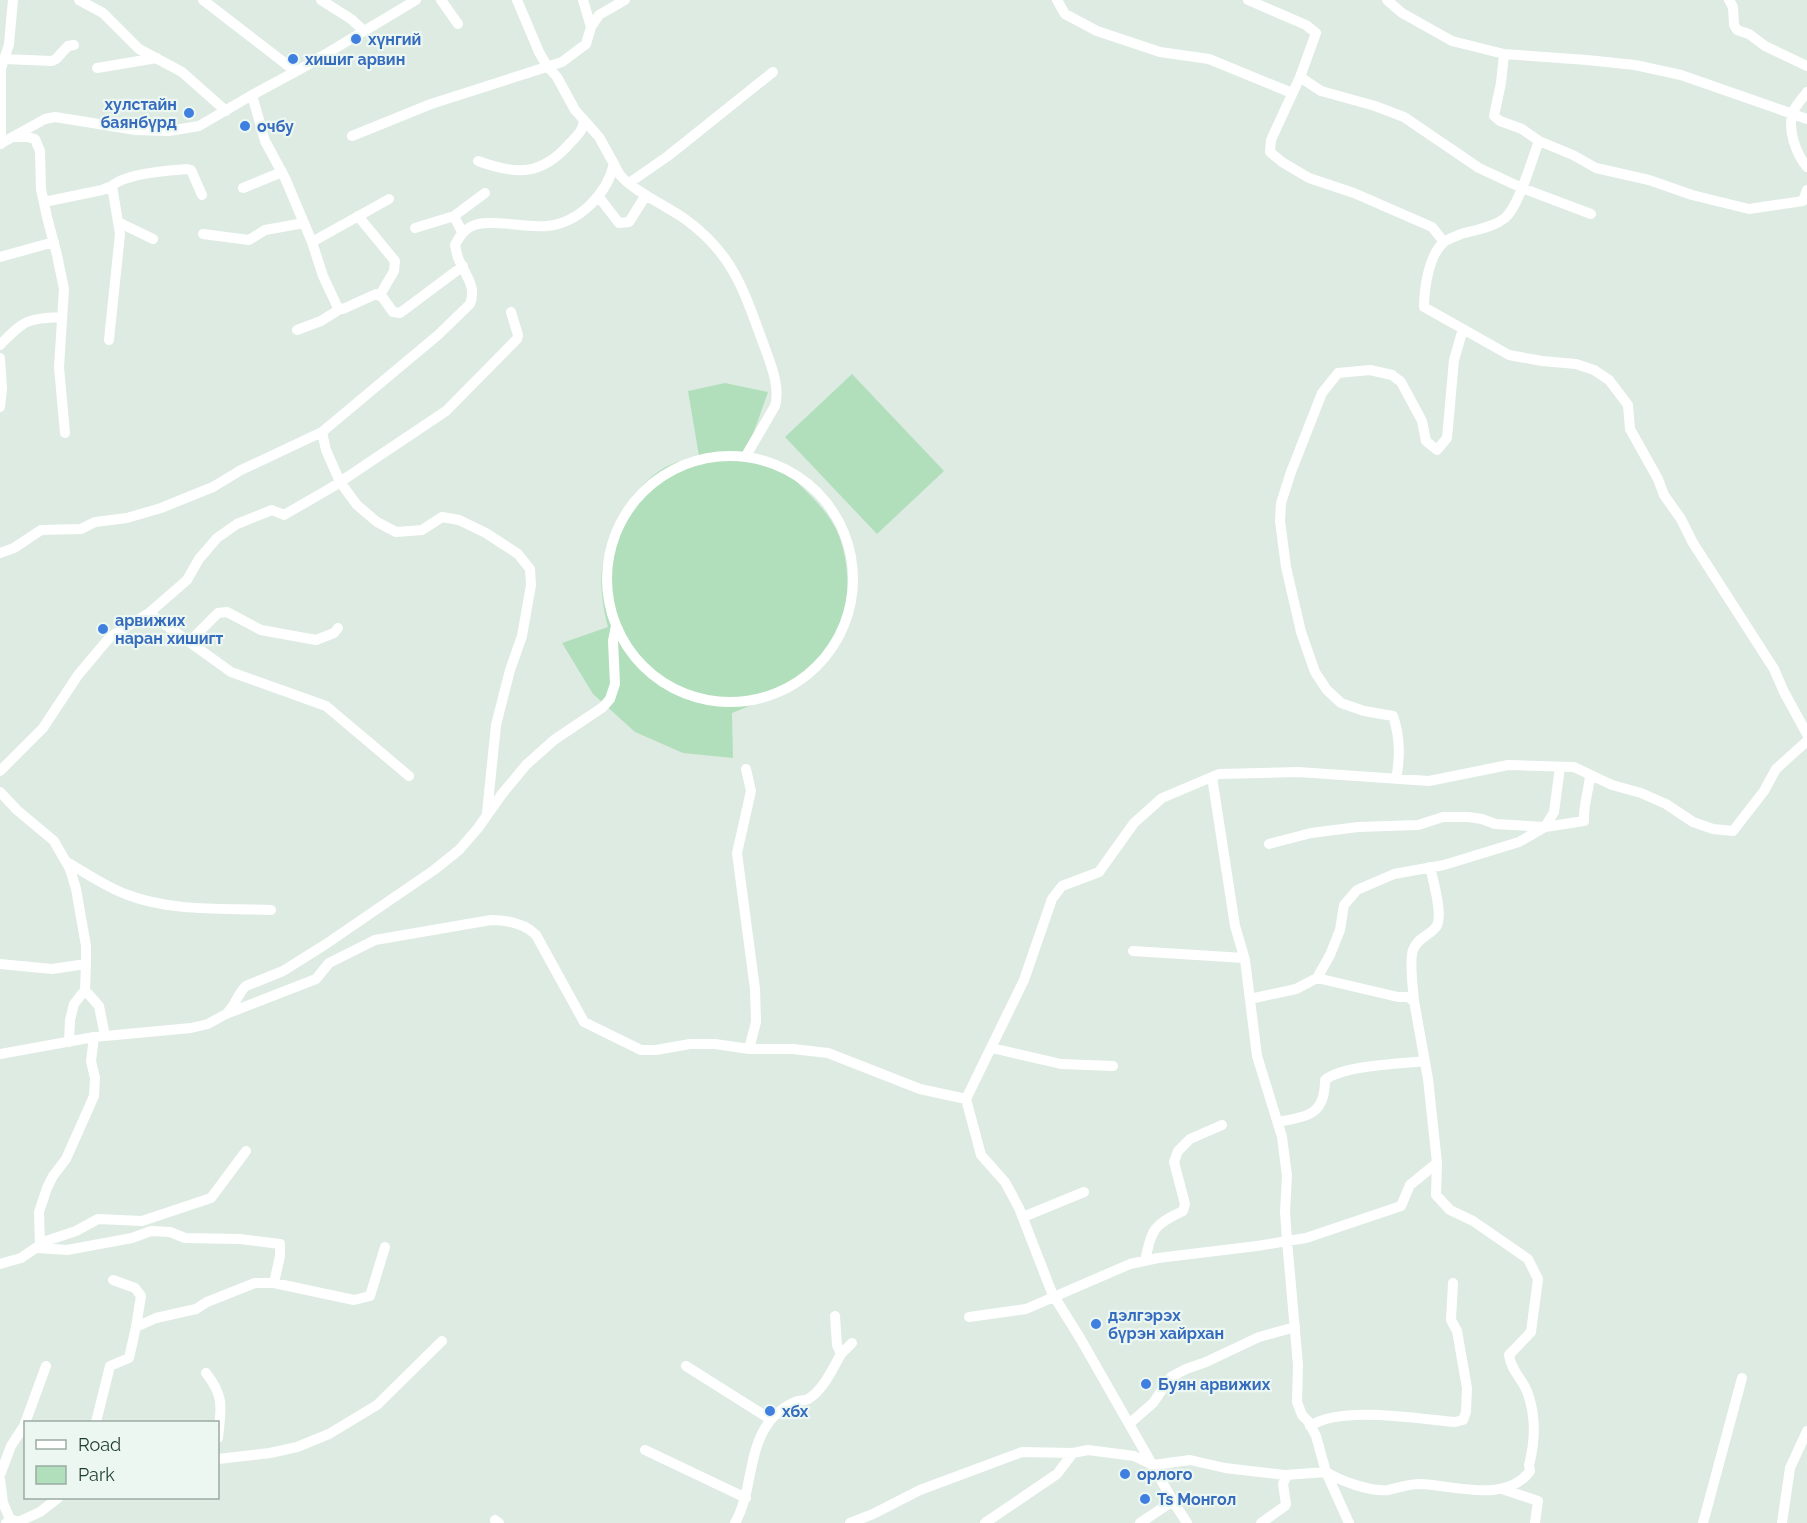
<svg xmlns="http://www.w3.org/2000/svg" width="1807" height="1523" font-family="Raleway,sans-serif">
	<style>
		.green { fill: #b2dfbb }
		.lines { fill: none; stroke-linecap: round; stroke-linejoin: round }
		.minor { stroke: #fff; stroke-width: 10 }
		.shop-dot { fill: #3f7fe0; stroke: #edf7f1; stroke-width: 2 }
		.labels { text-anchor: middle; stroke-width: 4.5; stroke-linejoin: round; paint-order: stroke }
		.shop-label { font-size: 16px; font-weight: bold; fill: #366cbe; stroke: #edf7f1; text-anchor: start }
	</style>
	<rect width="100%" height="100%" fill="#ddebe3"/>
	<path class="green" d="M852,374L944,471L877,534L785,437Z
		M725,383L768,392L745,457C755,459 766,461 776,465C785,469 796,481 803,488C816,501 829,514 837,531C856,575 849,632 815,667C792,691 762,701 732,713L733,758L683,753L635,732L593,694L562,643L608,627C603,609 599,581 603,563C610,528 632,487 664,468C673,462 688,460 699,456L688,391Z"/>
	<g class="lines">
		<path class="minor" d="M79,0L103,13L139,49L182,72L226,111
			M203,0L295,71
			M321,0L351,19L364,31
			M441,0L458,24
			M583,0L591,27
			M1057,0L1065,14L1097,31L1160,52L1209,59L1292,93
			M1248,0L1306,25L1316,33L1300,77L1321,91L1375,106L1404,117L1479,168L1522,188L1591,214
			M1387,0L1402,13L1452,41L1504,54L1587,60L1635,65L1681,75L1807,119
			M1729,0L1733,7L1734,25L1737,30L1749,34L1765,46L1807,66
			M1504,54L1501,83L1494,116L1500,121L1522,129L1539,141
			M4,59L52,61L56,59L68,46L74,45
			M97,68L157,58
			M1300,77L1271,140L1270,152L1282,162L1309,178L1354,193L1432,227L1444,242
			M1807,92C1803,98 1796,105 1793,112C1787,129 1796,154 1807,167
			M252,95L265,141L285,178L312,242L323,276L338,308L343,309L376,294L383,298L393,312L400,313L463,266
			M352,136L431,104L562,62L586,44L591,27L599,15L625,0
			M15,137H27L35,139L40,151L41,189L47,217L57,255L64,289L59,367L65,433
			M0,144L45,119L55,117L136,130L169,131L199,126L252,95L304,67L416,0
			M1,144V69L9,44L13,0
			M478,161C516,175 542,176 570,143C577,136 583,131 584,120
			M614,164C616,168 618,173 621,176C633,191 669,207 685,219C732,253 743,288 762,340C769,360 781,386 775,406L747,454
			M629,183L668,156L773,72
			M112,186C126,173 168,171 187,169L191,170L202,195
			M243,188L282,172
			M598,196L619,223L629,222L646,195
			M44,202L102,190L112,186L120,234L109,340
			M358,216L395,261L394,271L380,295
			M454,216L485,193
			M118,222L153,239
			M415,228L454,216L462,232
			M203,234L249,240L265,230L304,223
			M312,242L389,199
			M0,257L54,242
			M1463,329L1509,355L1542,361L1576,364L1594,370L1609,380L1628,405L1630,429L1658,479L1664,495L1681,519L1693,543L1774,669L1784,692L1807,734
			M297,330L321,321L340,309
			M0,345C25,319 27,319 62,317
			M0,358L2,389L0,407
			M322,432L438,335L470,304C477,286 465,275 459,260C457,256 456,250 455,245C460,235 466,227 478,224C498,220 525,228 547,226C579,223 607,194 614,164L599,137L575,110L557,77L547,66L539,52L517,0
			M607 579a123 123 0 1 1 246 0a123 123 0 1 1-246 0Z
			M0,553L14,548L41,530L81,529L95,522L127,518L161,508L213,487L241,470L322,432L326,450L340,482L357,505L377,522L396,532L422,530L442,517L459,520L486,533L518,554L530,569L531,585L522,636L510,670L496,725L487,813
			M149,613L187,580L199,559L217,538L237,524L272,510L284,515L334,486L446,411L517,339L518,335L511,312
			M189,642L218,613L227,612L261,630L316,640L334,633L338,628
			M746,769L751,791L737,853L755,989L756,1022L749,1049
			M0,771L43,728L78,675L110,637L149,613L231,672L326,706L409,776
			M1212,777L1235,926L1245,960L1257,1056L1282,1137L1287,1176L1285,1212L1287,1240L1298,1365L1297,1402L1302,1415L1308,1421L1316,1436L1326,1472C1341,1481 1370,1492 1388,1490C1399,1488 1408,1484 1420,1484C1453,1485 1506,1504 1530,1471L1529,1465C1535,1442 1536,1417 1528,1394C1523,1379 1511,1371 1509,1355L1531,1332L1538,1279L1528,1259L1473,1221L1450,1210L1436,1195L1437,1163
			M1396,779C1400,759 1400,736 1393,716L1364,711L1341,703L1327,690L1315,672L1301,632L1286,567L1280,521L1281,503L1291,472L1322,393L1338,373L1370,370L1392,375L1401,382L1422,421L1426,441L1437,450L1447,438L1454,360L1463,329L1424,307C1424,289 1429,254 1444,242C1448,239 1457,236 1461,234C1475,230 1494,227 1505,218C1519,206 1532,159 1539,141L1573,155L1596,168L1649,180L1692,195L1749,209L1803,201L1807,190
			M0,792L17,810L54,841L70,869L76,889L86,946V964L85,990L74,1004L70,1020L69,1042
			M1269,844L1311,833L1358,827L1418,825L1443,817H1468L1482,819L1495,824L1545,827L1584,821C1583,805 1589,791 1590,775
			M67,862C86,873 107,888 128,895C173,912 225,908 271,910
			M1133,951L1244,958
			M0,964L52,969L86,964
			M1317,978L1330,955L1340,930L1344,905L1357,890L1394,874L1444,865L1519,842L1545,827L1554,812L1560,767
			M85,990L99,1006L105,1036
			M1414,1001C1413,988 1409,961 1413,950C1417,938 1429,936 1436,927C1444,916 1433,881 1430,867
			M228,1012C236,1004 238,993 246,986L283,971L326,944L434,870L459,850L478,828L502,794L526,765L554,740L603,707L610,699L615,684L613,641L616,626
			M992,1048L1061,1064L1113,1066
			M0,1054L94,1037L191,1028L208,1024L226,1014L316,979L329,963L375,940L491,920C508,920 524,923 536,935L584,1022L641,1050H656L690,1044H715L749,1049H793L828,1053L920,1089L966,1099
			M1278,1122C1308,1116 1325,1115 1325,1080C1344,1065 1400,1064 1425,1061
			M1023,1217L1084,1192
			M40,1246L39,1212L47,1188L53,1176L66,1159L94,1096L95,1078L91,1061L94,1037
			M38,1248L67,1250L132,1238L151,1231L170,1232L185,1238L240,1239L280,1244V1256L274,1283
			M1145,1261C1152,1229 1153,1225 1183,1211L1185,1204L1174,1162L1178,1151L1190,1139L1222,1125
			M0,1264L21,1258L46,1241L76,1231L98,1219L142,1221L211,1198L246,1151
			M113,1280L135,1288L141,1296L136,1327
			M969,1317L1026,1309L1130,1264L1158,1258L1257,1246L1306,1238L1401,1206L1410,1185L1437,1163L1428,1079L1414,1001L1408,997H1398L1317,978L1296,989L1250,999
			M841,1354L852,1343
			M686,1366L770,1419
			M206,1373C225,1397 221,1408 218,1438
			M96,1422L110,1366L129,1358L136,1327L156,1318L196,1309L207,1302L255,1283H274L354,1300L370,1296L385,1247
			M1129,1424L1153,1403L1171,1377L1186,1369L1206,1362L1259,1337L1295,1327
			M1310,1426C1341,1405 1419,1419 1455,1422L1463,1420L1466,1412L1467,1388L1457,1331L1451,1320L1453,1283
			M645,1450L746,1498
			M218,1459L270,1453L297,1447L329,1434L377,1405L442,1341
			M0,1475L11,1446L24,1426L46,1366
			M0,1479L3,1503L10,1519
			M1502,1489L1538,1501L1535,1523
			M495,1520L499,1523
			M6,1523L10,1519L18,1522L40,1512L58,1498
			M735,1523C753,1491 747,1452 769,1422C774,1415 787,1405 795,1402C799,1400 804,1401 808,1399C823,1391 833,1368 841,1354L837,1345L835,1316
			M850,1523L873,1514L920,1490L1022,1452L1073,1453L1088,1450L1134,1456L1153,1465L1190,1460L1225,1468L1285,1475L1326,1472L1349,1523
			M985,1523L1057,1474L1073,1453
			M1140,1523L1173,1501
			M1187,1523L1173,1501L1080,1338L1052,1293L1019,1208L1005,1182L981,1155L966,1099L1024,980L1052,899L1062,886L1099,872L1134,823L1162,798L1219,774L1298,772L1429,781L1508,765L1574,767L1612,785L1641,793L1666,804L1693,822L1713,829L1733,831L1764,791L1776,769L1807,741
			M1261,1523L1285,1506L1286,1504L1283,1484L1287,1475
			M1703,1523L1742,1378
			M1782,1523L1790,1468L1807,1431"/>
	</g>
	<g class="shop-dot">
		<circle cx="356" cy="39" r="6"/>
		<circle cx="293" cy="59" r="6"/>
		<circle cx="189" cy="113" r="6"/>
		<circle cx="245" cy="126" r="6"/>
		<circle cx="103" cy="629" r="6"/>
		<circle cx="1096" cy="1324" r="6"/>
		<circle cx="1146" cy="1384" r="6"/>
		<circle cx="770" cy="1411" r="6"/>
		<circle cx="1125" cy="1474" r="6"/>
		<circle cx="1145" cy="1499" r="6"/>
	</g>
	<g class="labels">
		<g class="shop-label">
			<text x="368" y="45">хүнгий</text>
			<text x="305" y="65">хишиг арвин</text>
			<text x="177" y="110" text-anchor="end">хулстайн<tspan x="177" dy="18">баянбүрд</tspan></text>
			<text x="257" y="132">очбу</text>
			<text x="115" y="626">арвижих<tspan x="115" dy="18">наран хишигт</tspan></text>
			<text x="1108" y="1321">дэлгэрэх<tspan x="1108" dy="18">бүрэн хайрхан</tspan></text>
			<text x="1158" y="1390">Буян арвижих</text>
			<text x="782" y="1417">хбх</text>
			<text x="1137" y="1480">орлого</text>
			<text x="1157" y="1505">Ts Монгол</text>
		</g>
	</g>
	<rect x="24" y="1421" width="195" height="78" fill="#edf7f1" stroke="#9aaca4" stroke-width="1.5"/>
	<rect x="36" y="1440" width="30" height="9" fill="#ffffff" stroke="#9aaca4" stroke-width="1.5"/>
	<text x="78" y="1451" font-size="18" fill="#1d3c31">Road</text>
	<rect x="36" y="1466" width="30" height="18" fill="#b2dfbb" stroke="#9aaca4" stroke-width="1.5"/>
	<text x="78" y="1481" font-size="18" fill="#1d3c31">Park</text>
</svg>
